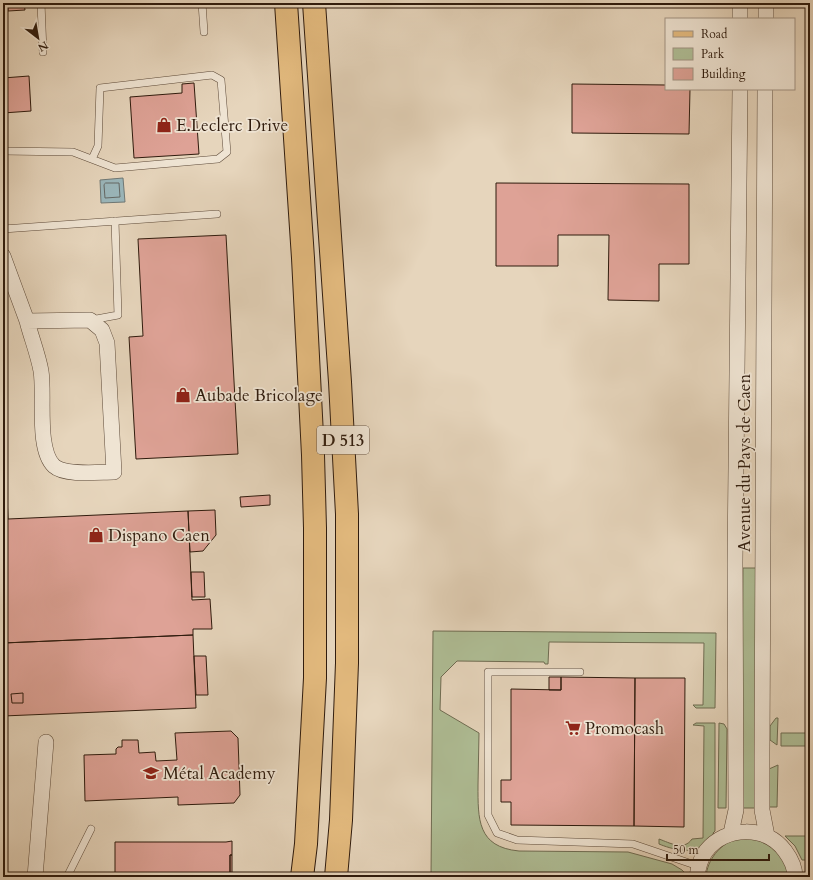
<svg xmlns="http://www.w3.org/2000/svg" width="813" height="880" font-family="Cardo,serif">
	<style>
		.green { fill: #afbe96; stroke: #6f6c52 }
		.water { fill: #9ab6ba; stroke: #6f7875 }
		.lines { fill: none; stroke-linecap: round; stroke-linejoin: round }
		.shore { stroke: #646864; stroke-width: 1 }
		.building { fill: #dea296; stroke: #2f1b0d }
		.service-casing { stroke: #5d4a39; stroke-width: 8 }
		.minor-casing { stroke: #5d4a39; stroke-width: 16 }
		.primary-casing { stroke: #2f1b0d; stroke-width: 24 }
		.service { stroke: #efe4d3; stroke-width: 7 }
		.minor { stroke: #efe4d3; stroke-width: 15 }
		.primary { stroke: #e3ba7e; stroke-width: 22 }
		.labels { text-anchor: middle; stroke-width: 3.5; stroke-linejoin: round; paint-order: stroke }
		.shield { fill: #efe4d3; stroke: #695748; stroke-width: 1 }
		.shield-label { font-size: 16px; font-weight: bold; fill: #2f1b0d }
		.poi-label { font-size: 17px; fill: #2f1b0d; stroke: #efe4d3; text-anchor: start }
		.street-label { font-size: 17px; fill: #2f1b0d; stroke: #efe4d3 }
	</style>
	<rect width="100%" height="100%" fill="#e6d5bc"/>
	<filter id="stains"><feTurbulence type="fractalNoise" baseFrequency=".005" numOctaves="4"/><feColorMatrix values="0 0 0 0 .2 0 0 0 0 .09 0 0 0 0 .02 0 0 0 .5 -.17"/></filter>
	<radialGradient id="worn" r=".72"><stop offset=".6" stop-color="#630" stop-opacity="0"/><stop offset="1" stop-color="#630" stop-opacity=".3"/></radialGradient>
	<path class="green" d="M743,568H757L755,808H741Z
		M433,631L716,633L715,708H696L693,705H703L704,643L549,642L548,664H545L544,662L457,661L441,677L440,710L479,733C479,750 478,768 478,785C478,819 477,847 519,851L628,852L672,864L682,870L689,877H431Z
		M776,718H778L777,745L770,740V726Z
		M696,723H715V831L713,833L714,835C710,839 707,843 702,846C690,854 671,849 659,844V839C670,843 684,851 692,839L703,838L704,726L693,725Z
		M719,723L724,724L727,729L726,808H718Z
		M781,733H810V746H781Z
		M778,765L777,807H769V769Z
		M785,836H810V860H802L795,846Z
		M749,838C773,843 784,853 789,877H706C707,860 720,844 736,839C740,838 745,839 749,838Z"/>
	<path class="water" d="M123,178L125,202L101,203L100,180Z"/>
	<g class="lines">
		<path class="shore" d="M106,183H119L120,197L105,198L104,185Z"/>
	</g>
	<path class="building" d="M8,3H24L25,10L8,11Z
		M29,76L31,111L3,113V78Z
		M194,83L199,154L134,158L130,97L182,93V84Z
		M572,84L666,85V89H690L689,134L572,133Z
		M496,183L689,184V264H659V301L608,300L609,235H558V266H496Z
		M226,235L238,454L136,459L129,337L143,336L138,239Z
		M3,446H5L8,519L188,511L192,600L210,599L212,629H193V635L3,643Z
		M270,495V505L241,507L240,497Z
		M215,510L216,535L203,551L190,552L188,511Z
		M191,572H204L205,597H192Z
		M193,635L196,708L3,716V643Z
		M194,656H206L208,695H196Z
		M549,677H561V690H549Z
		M561,677L635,678L634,826L511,825V802H501V780H511V689L561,690Z
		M635,678H685L684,827L634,826Z
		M23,693V703H12L11,694Z
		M231,731L238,738L240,795L234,803L178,805V797L85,801L84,755L116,754V749L118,747H122V740H138L139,753L155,752L156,761L177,760L175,733Z
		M232,841V855H230V877H115V842H226Z
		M230,855H232V877H230Z"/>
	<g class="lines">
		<defs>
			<path id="service" d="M41,3L43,52
				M202,3L204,32
				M3,151L73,152L115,168L218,159L227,152L221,80L212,75L100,88L98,146L92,159
				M3,229L217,214
				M91,320L118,315L115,221
				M580,672H488V815L497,833L517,840L633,844L698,866
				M67,877L91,829"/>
			<path id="minor" d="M740,19V3
				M766,19V3
				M765,89L762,755V810L767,836
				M3,256L27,321L90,320L102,330L107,343L114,472C99,472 65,476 54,466C36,449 45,394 41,371C38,354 31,337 27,321
				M731,833L736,810L735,563L740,89
				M35,877L46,742
				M697,877C698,868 700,859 706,851C726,826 766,825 785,851C791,859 795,868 795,877"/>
			<path id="primary" d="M286,3L303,258L313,455L315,528V678L306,844L302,877
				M314,3L340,382L347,514V663L341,820L336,877"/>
		</defs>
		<use href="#service" class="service-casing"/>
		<use href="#minor" class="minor-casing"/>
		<use href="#primary" class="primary-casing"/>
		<use href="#service" class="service"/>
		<use href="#minor" class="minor"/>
		<use href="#primary" class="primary"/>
	</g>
	<defs>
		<symbol id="shop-bare" viewBox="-9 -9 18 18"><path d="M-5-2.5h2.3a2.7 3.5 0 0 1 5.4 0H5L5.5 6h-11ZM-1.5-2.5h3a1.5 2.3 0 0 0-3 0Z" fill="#8f2418" stroke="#efe4d3" stroke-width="2.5" paint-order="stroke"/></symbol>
		<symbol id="supermarket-bare" viewBox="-9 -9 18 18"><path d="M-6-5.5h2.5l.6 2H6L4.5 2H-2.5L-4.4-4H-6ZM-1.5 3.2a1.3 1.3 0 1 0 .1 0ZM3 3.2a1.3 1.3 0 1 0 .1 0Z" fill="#8f2418" stroke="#efe4d3" stroke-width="2.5" paint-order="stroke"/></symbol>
		<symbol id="school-bare" viewBox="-9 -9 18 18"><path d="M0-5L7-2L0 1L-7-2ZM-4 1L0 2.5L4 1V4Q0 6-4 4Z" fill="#8f2418" stroke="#efe4d3" stroke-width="2.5" paint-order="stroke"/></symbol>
	</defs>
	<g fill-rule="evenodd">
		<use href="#shop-bare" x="153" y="114" width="22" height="22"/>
		<use href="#shop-bare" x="172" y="384" width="22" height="22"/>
		<use href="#shop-bare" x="85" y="524" width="22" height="22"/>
		<use href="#supermarket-bare" x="562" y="717" width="22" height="22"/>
		<use href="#school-bare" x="140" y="762" width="22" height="22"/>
	</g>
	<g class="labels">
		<rect class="shield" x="317" y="426" width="52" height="28" rx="3"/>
		<g class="shield-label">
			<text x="343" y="446">D 513</text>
		</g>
		<g class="poi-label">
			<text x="176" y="131">E.Leclerc Drive</text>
			<text x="195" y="401">Aubade Bricolage</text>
			<text x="108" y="541">Dispano Caen</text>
			<text x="585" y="734">Promocash</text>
			<text x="163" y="779">Métal Academy</text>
		</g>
		<g class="street-label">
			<text transform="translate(744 463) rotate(-90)" y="6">Avenue du Pays de Caen</text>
		</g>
	</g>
	<rect width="813" height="880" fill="none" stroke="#e6d5bc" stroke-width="16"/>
	<rect x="4" y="4" width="805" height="872" fill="none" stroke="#2f1b0d" stroke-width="2"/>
	<rect x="8" y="8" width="797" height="864" fill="none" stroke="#2f1b0d"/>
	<rect x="665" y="18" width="130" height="72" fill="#efe4d3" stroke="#a29484"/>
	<rect x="673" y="31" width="20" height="6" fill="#e3ba7e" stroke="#a29484"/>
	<text x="701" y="38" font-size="12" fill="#2f1b0d">Road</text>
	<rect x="673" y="48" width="20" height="12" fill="#afbe96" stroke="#a29484"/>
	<text x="701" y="58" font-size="12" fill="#2f1b0d">Park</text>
	<rect x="673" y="68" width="20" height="12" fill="#dea296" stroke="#a29484"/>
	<text x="701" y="78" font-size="12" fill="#2f1b0d">Building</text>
	<g transform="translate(38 38) rotate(149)" stroke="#efe4d3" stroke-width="3" paint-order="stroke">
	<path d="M0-3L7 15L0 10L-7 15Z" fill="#2f1b0d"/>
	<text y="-6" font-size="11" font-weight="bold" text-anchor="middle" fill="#2f1b0d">N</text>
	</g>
	<path d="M667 854v6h102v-6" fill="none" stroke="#2f1b0d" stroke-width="2"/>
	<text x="673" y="854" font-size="12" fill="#2f1b0d" stroke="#efe4d3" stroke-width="3" paint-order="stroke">50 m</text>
	<rect width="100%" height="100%" filter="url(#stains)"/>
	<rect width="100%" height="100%" fill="url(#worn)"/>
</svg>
